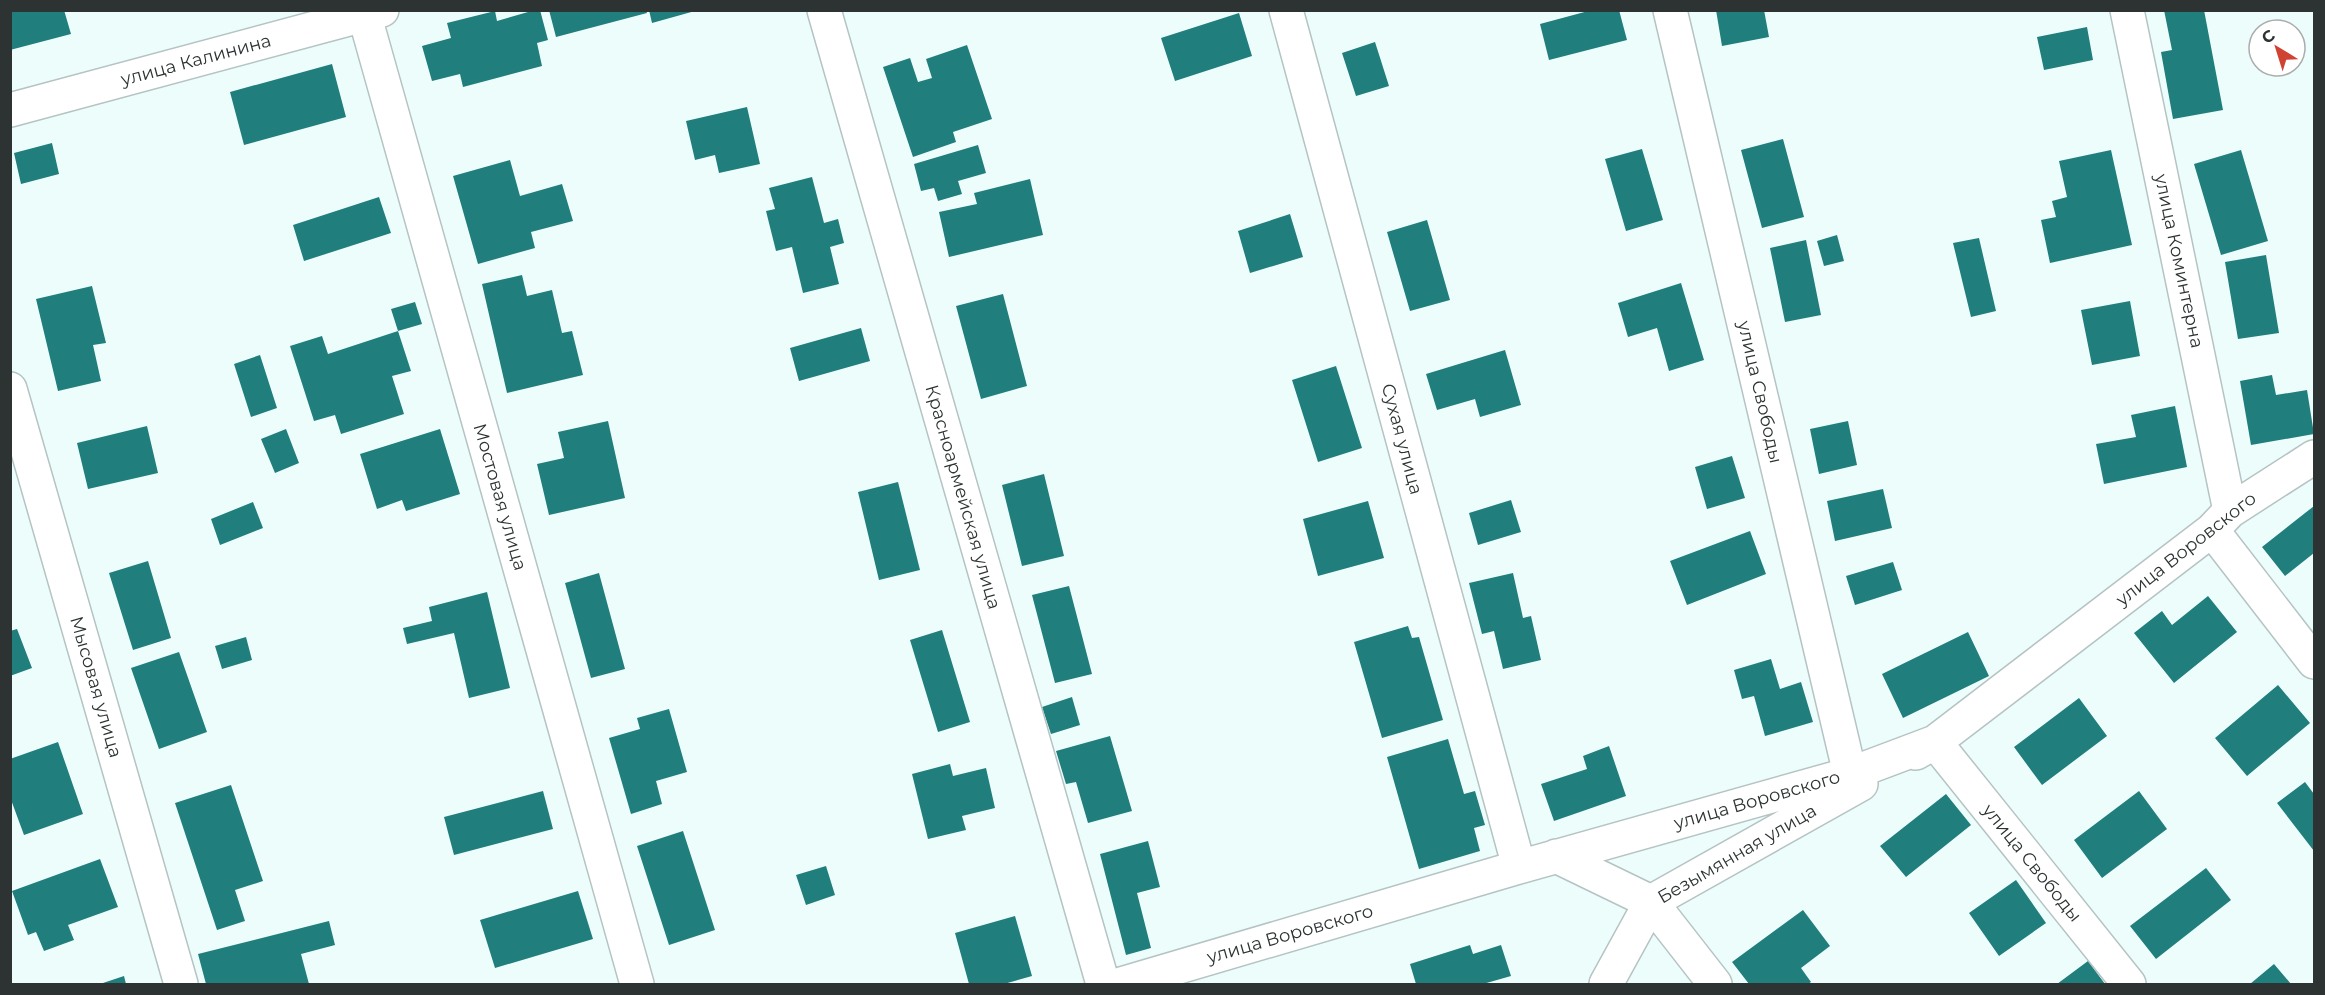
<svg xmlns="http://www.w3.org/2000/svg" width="2325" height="995" font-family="Montserrat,sans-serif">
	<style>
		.building { fill: #207e7c }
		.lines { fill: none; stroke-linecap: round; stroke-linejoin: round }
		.minor-casing { stroke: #b5c4c3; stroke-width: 36 }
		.tertiary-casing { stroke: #b5c4c3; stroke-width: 36 }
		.minor { stroke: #fff; stroke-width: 33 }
		.tertiary { stroke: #fff; stroke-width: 33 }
		.labels { text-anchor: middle; stroke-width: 6; stroke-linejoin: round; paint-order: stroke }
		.street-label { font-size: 18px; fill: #2d3333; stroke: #fff }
	</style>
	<rect width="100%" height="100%" fill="#edfdfc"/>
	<path class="building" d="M10,10H64L71,34L10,50Z
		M535,10H540L548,40L537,43L542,66L463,87L460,74L432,81L422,46L451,38L447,23L495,11L497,21Z
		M549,10H646L647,13L556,37Z
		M649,10H695V11L652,23Z
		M1592,10H1619L1627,40L1549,60L1540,24Z
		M1716,10H1764L1769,37L1722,46Z
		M2164,10H2204L2223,110L2173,119L2161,52L2172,50Z
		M1239,13L1252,56L1175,81L1161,38Z
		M2087,27L2093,60L2044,70L2037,37Z
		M1375,42L1389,86L1356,96L1342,53Z
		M967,45L992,119L953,132L956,142L913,157L883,67L910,58L918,82L932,78L926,59Z
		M332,64L346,117L244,145L230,92Z
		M747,107L760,164L719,173L715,155L695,160L686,121Z
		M1783,139L1804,217L1762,228L1741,150Z
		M52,143L59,174L21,184L14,153Z
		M978,145L986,173L958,181L962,194L938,201L934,188L921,191L914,164Z
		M1642,149L1663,220L1626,231L1605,159Z
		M2111,150L2132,245L2050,263L2041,220L2056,217L2052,201L2067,197L2059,161Z
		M2241,150L2268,241L2221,255L2194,164Z
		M510,160L520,196L562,184L573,221L531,232L535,248L478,264L453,176Z
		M812,177L824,223L838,219L844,243L830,247L839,284L803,293L792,247L776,251L766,211L775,209L769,188Z
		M1030,179L1043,235L949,257L939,212L977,204L974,193Z
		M379,197L391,233L304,261L293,225Z
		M1290,214L1303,257L1250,273L1238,231Z
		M1427,220L1450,300L1410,311L1387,232Z
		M1837,235L1844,261L1824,266L1817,241Z
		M1979,238L1996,311L1971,317L1953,243Z
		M1806,240L1821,315L1785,322L1770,248Z
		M2266,255L2279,333L2238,339L2225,262Z
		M522,275L527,296L552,290L562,333L572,331L583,375L507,393L482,284Z
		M1681,283L1704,360L1669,371L1657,328L1628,337L1618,303Z
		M92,286L106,343L93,345L101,381L58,391L36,299Z
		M1003,294L1027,386L981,399L956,306Z
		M2130,301L2140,356L2092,365L2081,310Z
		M415,302L422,324L398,331L411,371L392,376L404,414L341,434L335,415L314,421L290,346L322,336L328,354L398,331L391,309Z
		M861,328L870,361L799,381L790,348Z
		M1505,350L1521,405L1480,417L1475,399L1437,410L1426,374Z
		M260,355L277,408L251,417L234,364Z
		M1336,366L1362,448L1318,462L1292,380Z
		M2272,375L2276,395L2307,390L2314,434L2251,445L2240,381Z
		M2175,406L2187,467L2104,484L2096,444L2136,437L2131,415Z
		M608,421L625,498L549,515L537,464L564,458L558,432Z
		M1848,421L1857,465L1819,474L1810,429Z
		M147,426L158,473L88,489L77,443Z
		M286,429L299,463L275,473L261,439Z
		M440,429L460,494L406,511L402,500L377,509L360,454Z
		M1732,456L1745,498L1707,509L1695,467Z
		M1044,474L1064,556L1022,566L1002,485Z
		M898,482L920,570L879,580L858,492Z
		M1883,489L1892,528L1835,541L1827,501Z
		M1511,500L1521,532L1478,545L1469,513Z
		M1368,501L1384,558L1318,576L1303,519Z
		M253,502L263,528L220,545L211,519Z
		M2314,506V553L2285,576L2262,547Z
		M1750,531L1766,574L1687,605L1670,561Z
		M148,561L171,638L133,650L109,573Z
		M1893,562L1902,590L1855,605L1846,576Z
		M599,573L625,669L591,678L565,583Z
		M1513,573L1523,618L1531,616L1541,660L1503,669L1494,631L1482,634L1469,583Z
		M1069,586L1092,674L1055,683L1032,595Z
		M487,592L510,688L469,698L454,633L407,644L403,628L432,621L429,607Z
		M2208,596L2237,632L2174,683L2134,633L2162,611L2172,625Z
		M1408,626L1412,638L1419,637L1443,720L1382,738L1354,642Z
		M17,629L32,668L10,676V631Z
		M942,630L970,722L938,732L910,640Z
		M1968,632L1989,676L1903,718L1882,674Z
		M246,637L252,660L222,669L215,646Z
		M179,652L207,732L159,749L131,668Z
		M1771,659L1780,689L1801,682L1813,722L1765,736L1754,696L1742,699L1734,670Z
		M2278,685L2310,723L2247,776L2215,738Z
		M1072,697L1080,725L1051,734L1042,707Z
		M2079,698L2107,736L2042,785L2014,747Z
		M669,709L687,772L656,781L662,804L631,814L609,738L640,729L637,718Z
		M1110,736L1132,811L1088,823L1076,782L1066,784L1056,751Z
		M1448,739L1464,794L1475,791L1485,825L1474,828L1480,851L1419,869L1387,757Z
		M58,742L83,814L24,835L10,797V759Z
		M1609,746L1626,796L1554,821L1541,784L1587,769L1583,756Z
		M950,764L953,776L986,768L995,808L962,816L966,830L928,839L912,774Z
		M2305,782L2314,794V851L2277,803Z
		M231,785L263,881L235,890L245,921L217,930L175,803Z
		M543,791L553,829L454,855L444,817Z
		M2139,791L2167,829L2102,878L2074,840Z
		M1946,794L1971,825L1906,877L1880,846Z
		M683,831L715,930L669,945L637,846Z
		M1148,841L1160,887L1137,893L1151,948L1126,955L1100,854Z
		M100,859L118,907L68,925L74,940L44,951L36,932L28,935L12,891Z
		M826,866L835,895L806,905L796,875Z
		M2206,868L2231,900L2156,959L2130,926Z
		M2016,880L2046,923L1999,956L1969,913Z
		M578,891L593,939L495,968L480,920Z
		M1803,910L1830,946L1801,968L1811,982L1808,984H1749L1732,962Z
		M1015,916L1032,976L1004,984H969L955,933Z
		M329,921L335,945L301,954L309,984H206L198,954Z
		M1470,945L1473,954L1501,945L1511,976L1483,984H1416L1410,964Z
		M2088,961L2105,984H2057Z
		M2274,964L2291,984H2250Z
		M124,976L126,984H100Z"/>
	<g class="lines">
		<defs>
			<path id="minor" d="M363,10L637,984
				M824,10L1103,984
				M1286,10L1519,867
				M1670,10L1850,774
				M2127,10L2230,511
				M10,110L382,10
				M2212,530L2314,662
				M1916,753L1935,742L2129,984
				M1556,856L1651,902L1715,984
				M1121,984L1519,867L1850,774L1935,742L2212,530L2230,511L2314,457
				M1606,984L1651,902L1861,784"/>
			<path id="tertiary" d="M10,389L181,984"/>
		</defs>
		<use href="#minor" class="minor-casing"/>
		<use href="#tertiary" class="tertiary-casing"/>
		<use href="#minor" class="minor"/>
		<use href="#tertiary" class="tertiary"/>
	</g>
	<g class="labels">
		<g class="street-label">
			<text transform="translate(196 60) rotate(-15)" y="6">улица Калинина</text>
			<text transform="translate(2179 261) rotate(78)" y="6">улица Коминтерна</text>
			<text transform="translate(1760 392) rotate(77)" y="6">улица Свободы</text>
			<text transform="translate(1402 439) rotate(75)" y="6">Сухая улица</text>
			<text transform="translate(500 497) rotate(74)" y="6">Мостовая улица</text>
			<text transform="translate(963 497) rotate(74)" y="6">Красноармейская улица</text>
			<text transform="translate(2186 549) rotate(-38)" y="6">улица Воровского</text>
			<text transform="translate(96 687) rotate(74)" y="6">Мысовая улица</text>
			<text transform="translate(1757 800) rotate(-16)" y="6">улица Воровского</text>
			<text transform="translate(1737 854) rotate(-30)" y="6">Безымянная улица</text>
			<text transform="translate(2032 863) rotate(51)" y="6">улица Свободы</text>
			<text transform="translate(1290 934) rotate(-16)" y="6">улица Воровского</text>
		</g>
	</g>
	<rect width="2325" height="995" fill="none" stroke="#2d3333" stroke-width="24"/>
	<g transform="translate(2277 48) rotate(322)"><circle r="28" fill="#ffffff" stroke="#abadad" stroke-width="1.5"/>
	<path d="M0-4.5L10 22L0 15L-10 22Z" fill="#d04333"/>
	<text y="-9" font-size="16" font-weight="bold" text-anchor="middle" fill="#2d3333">С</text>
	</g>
</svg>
